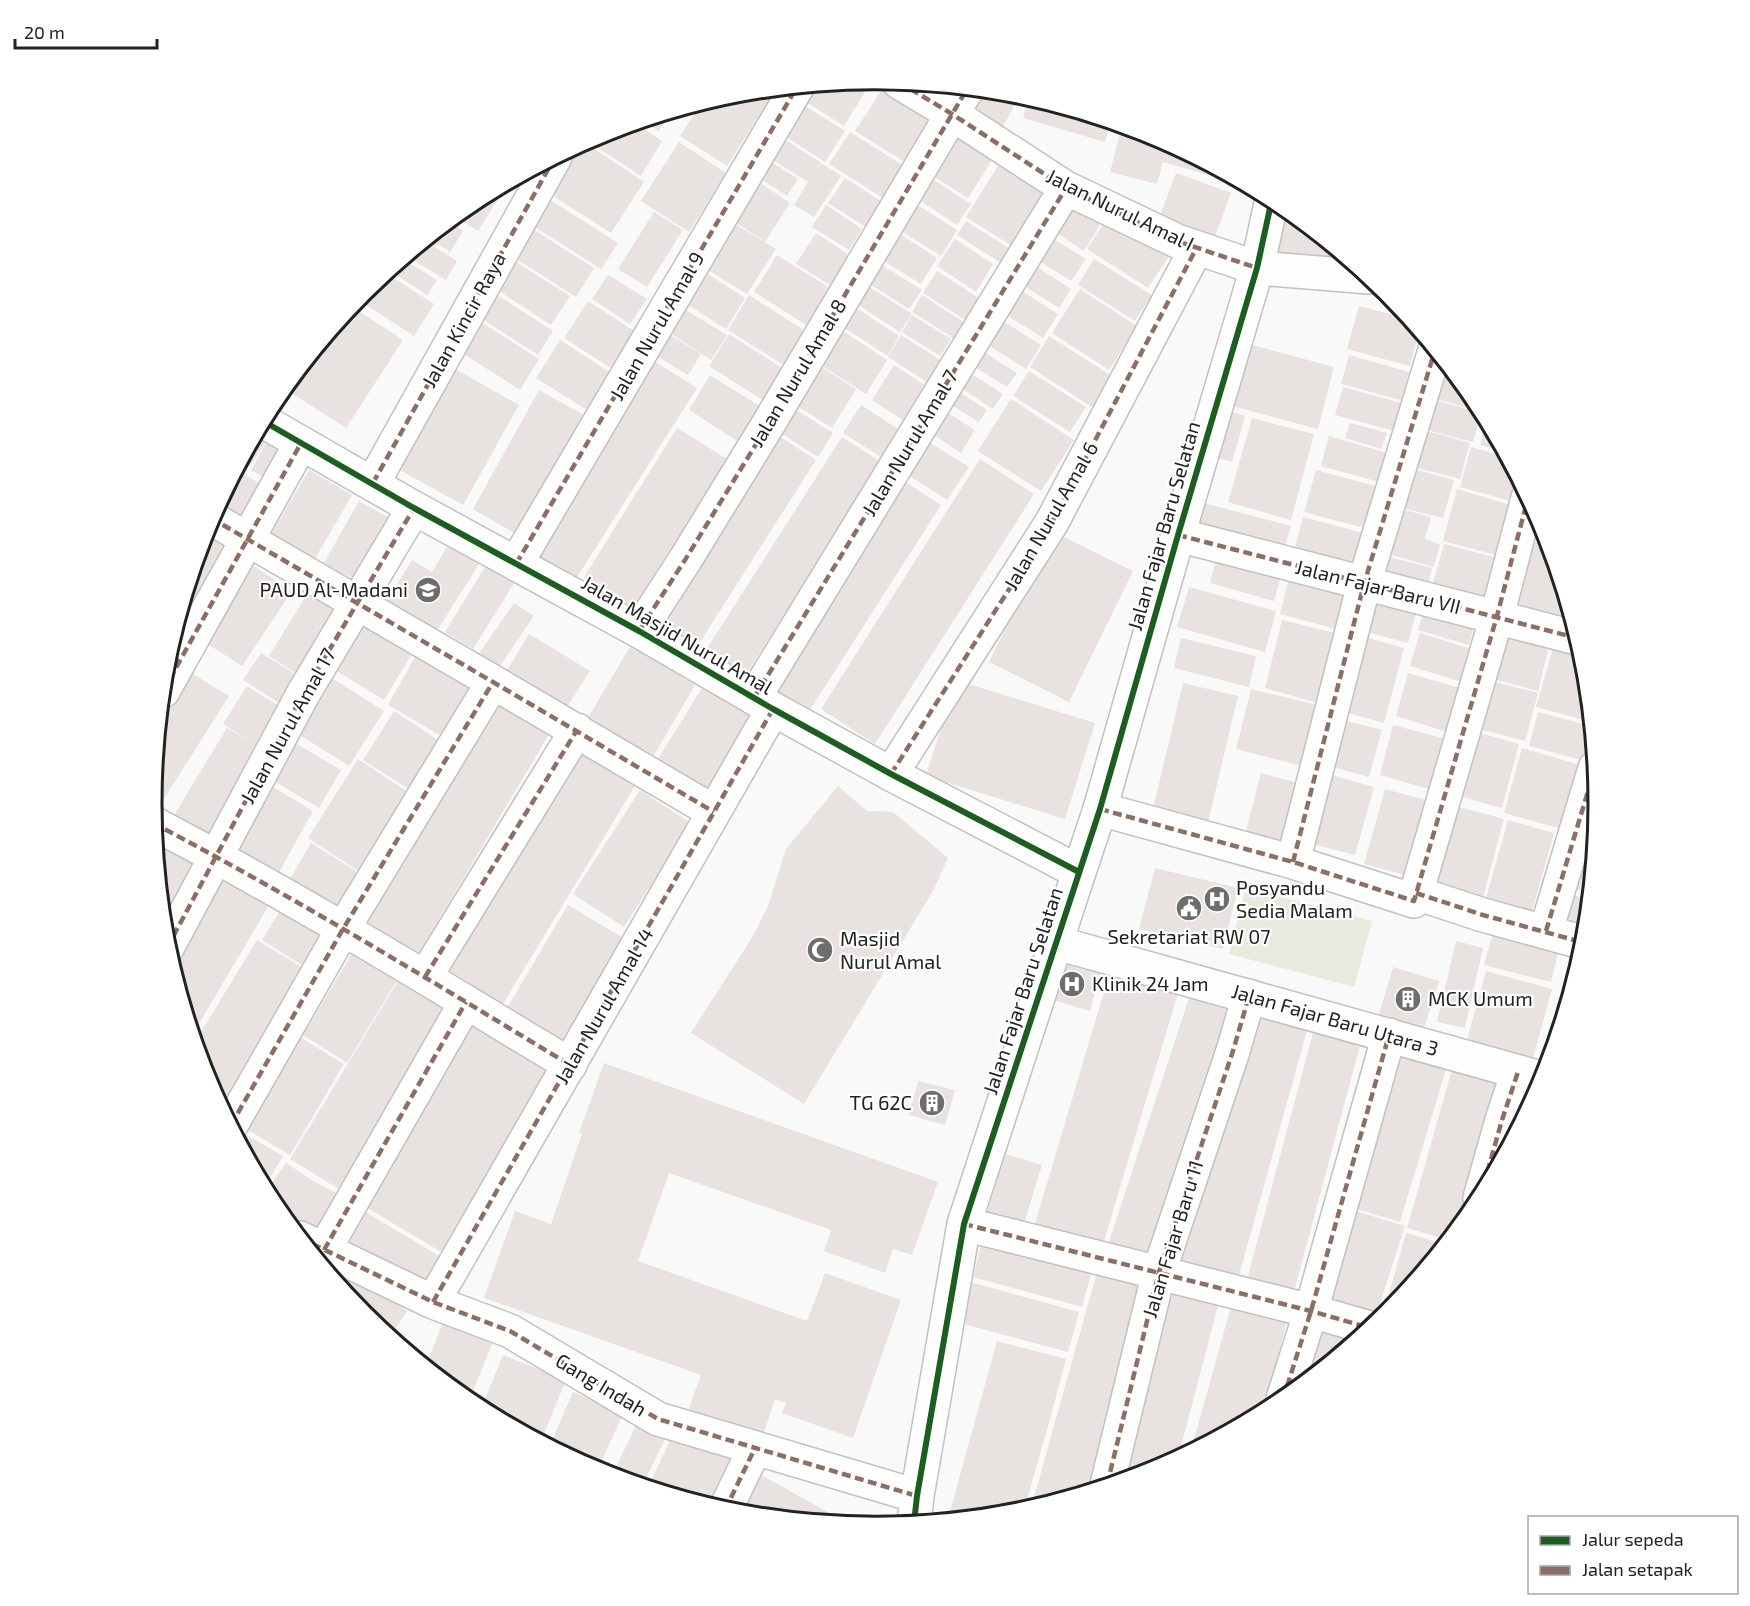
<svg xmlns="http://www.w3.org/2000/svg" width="1750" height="1606" font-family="'Exo 2',sans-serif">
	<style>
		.green { fill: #e7eadd }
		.building { fill: #e8e2e0 }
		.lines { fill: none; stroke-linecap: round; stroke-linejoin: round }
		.minor-casing { stroke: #c1c1c1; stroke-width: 36 }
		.tertiary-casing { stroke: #c1c1c1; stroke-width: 36 }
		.minor { stroke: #fefefe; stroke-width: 33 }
		.tertiary { stroke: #fefefe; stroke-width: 33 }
		.quiet { stroke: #8d6e63; stroke-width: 4.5; stroke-dasharray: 9 4.5; stroke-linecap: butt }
		.cycleway-casing { stroke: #fff; stroke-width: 10 }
		.cycleway { stroke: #1b5e20; stroke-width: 6 }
		.labels { text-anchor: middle; stroke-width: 4.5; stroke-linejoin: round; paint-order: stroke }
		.street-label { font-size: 20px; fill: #212222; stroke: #fff }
		.poi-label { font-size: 20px; fill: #212222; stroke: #fff; text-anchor: start }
		.rim { fill: none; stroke: #212222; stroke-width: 3 }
	</style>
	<rect width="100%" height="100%" fill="#f9f9fa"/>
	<path class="green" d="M1246,888L1372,921L1354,987L1229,954Z"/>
	<path class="building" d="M859,81L868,87L844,126L798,97L804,86Z
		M885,85L932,116L903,161L855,131Z
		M971,89L992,91L1015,105L998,135L958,110Z
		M761,91L771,97L727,166L680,136L701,104L734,93Z
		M1029,97L1111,122L1105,142L1023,118Z
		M797,101L845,131L825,162L777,131Z
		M671,112L659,131L643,121Z
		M635,123L662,141L641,176L587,141L598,134Z
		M1122,126L1152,135L1168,143L1157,184L1110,172Z
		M949,127L994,157L968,198L922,169Z
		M773,132L820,162L816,170L821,163L841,176L814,217L794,205L808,182L760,152Z
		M850,132L904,166L883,198L829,164Z
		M584,142L644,182L611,233L547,192L576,147Z
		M679,142L726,173L689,232L641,201Z
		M1169,144L1237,180V183L1163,162Z
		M761,155L798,179L787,196L750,172Z
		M1004,156L1050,185L1012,246L966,217Z
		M923,173L971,204L957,225L910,194Z
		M1176,173L1231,193L1213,242L1158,221Z
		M748,175L790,203L765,242L723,214Z
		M845,178L884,203L867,228L828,203Z
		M492,191L500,196L478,231L455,217L473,201Z
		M1067,191L1106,215L1084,251L1046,226Z
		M547,198L618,243L601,269L530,224Z
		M908,199L957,230L941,256L891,225Z
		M826,205L862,229L849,250L812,227Z
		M654,212L683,230L647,287L618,269Z
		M1110,214L1171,253L1148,288L1087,249Z
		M1280,214L1296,217L1343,256L1340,269L1272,256Z
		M723,217L776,249L747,294L695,262Z
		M449,221L463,231L450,252L428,238Z
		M966,221L1010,249L1001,263L957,235Z
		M528,226L594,268L576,297L510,255Z
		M891,228L937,258L921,284L874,255Z
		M1042,232L1086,259L1071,281L1028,254Z
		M816,233L849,255L830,285L796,264Z
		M955,239L993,264L976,292L937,266Z
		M425,241L457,261L446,280L407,256Z
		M777,255L835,291L811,328L754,292Z
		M871,258L922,290L909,309L858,277Z
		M403,259L437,280L427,295L389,270Z
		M511,259L570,296L551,325L493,287Z
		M1025,259L1071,289L1059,308L1013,279Z
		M1094,259L1152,295L1135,321L1078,285Z
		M697,267L745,298L726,329L677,298Z
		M937,271L979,298L965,320L923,293Z
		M386,273L434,304L414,336L357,299L364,291Z
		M608,275L647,299L630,324L592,299Z
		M857,279L912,314L900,332L846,297Z
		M1011,284L1058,314L1043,338L997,309Z
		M1080,289L1137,326L1109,370L1052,333Z
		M491,291L553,331L538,355L476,315Z
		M749,295L807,332L785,366L728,330Z
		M922,295L965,323L955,339L912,312Z
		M588,301L634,331L611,368L564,338Z
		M847,302L899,336L888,356L835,322Z
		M674,303L727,335L711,360L659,326Z
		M351,306L403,340L346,428L284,388Z
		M1359,306L1409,319L1419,331L1410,366L1347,349Z
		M992,314L1041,345L1026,369L977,338Z
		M912,315L951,339L940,356L902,332Z
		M478,320L539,359L520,390L459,351Z
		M835,326L887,360L866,394L813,360Z
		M662,330L701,354L688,375L648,351Z
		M729,334L792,374L772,406L709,366Z
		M901,335L942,361L928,383L888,357Z
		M1049,336L1115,378L1095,409L1030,367Z
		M560,340L611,373L587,410L536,378Z
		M1238,341L1334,367L1318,429L1221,403Z
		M973,345L1017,373L1007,387L964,360Z
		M1349,355L1409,372L1401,400L1341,384Z
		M1440,356L1477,401L1482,412L1429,397Z
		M649,358L697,388L574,582L526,551Z
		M812,361L856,389L832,428L788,400Z
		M894,365L924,385L903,420L872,400Z
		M959,366L1003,394L993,409L950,381Z
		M452,367L519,405L463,505L396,468Z
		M1029,371L1086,407L1070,432L1013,396Z
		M710,375L771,413L748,448L689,410Z
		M950,386L987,410L979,422L942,399Z
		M1343,387L1401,403L1394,431L1335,415Z
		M539,390L584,415L518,535L473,509Z
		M1428,398L1481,413L1473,442L1420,428Z
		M1011,399L1074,440L1041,491L978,451Z
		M785,403L833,433L818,457L770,426Z
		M934,404L975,430L961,453L920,426Z
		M861,405L898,429L881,457L843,433Z
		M1218,408L1245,416L1232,462L1205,455Z
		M1252,418L1314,434L1291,520L1228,502Z
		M1487,420L1499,444L1503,451L1480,445Z
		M1350,423L1387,433L1381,449L1345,438Z
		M677,428L727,459L633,608L584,577Z
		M1417,428L1470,443L1460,479L1406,465Z
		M258,430L269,438L250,466L242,461Z
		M773,432L816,460L693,653L650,625Z
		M271,435L296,450L276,485L251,470Z
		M918,435L969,467L947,500L897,468Z
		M1329,436L1387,453L1379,482L1321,466Z
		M842,437L881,462L746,675L706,650Z
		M1471,447L1506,457L1522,487L1518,503L1460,487Z
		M980,459L1034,494L875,744L821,709Z
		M1406,467L1454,480L1443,518L1395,506Z
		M237,468L241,471L223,500L221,499Z
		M309,470L352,495L310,567L267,541Z
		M1316,470L1379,487L1368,529L1304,512Z
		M242,473L270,490L246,530L218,513Z
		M898,477L941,505L806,716L763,688Z
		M1457,489L1510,505L1496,555L1443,541Z
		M359,501L400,524L366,586L324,563Z
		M1204,503L1291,526L1283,554L1196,531Z
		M1531,504L1544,526L1548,540L1521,533Z
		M1394,507L1431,517L1425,539L1440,544L1434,567L1378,551Z
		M1303,517L1367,534L1357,569L1294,552Z
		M206,528L237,548L199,608L184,599Z
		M1052,531L1133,571L1069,702L989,662Z
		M452,538L483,558L431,640L383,607L412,560L432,572Z
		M1521,538L1550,546L1565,596L1555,629L1500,614Z
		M1444,544L1498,558L1483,612L1429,598Z
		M1218,552L1283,569L1274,601L1210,583Z
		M1378,554L1432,568L1424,598L1370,583Z
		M488,562L516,580L473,649L445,632Z
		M252,565L292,591L242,666L203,641Z
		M1291,570L1352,586L1340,630L1280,614Z
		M1189,587L1276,611L1265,652L1177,627Z
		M311,588L349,613L307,680L269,656Z
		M1366,588L1419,602L1408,643L1355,629Z
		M514,603L534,616L494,675L474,661Z
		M183,604L201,615L169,649Z
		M1425,605L1476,619L1469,645L1418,630Z
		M1282,620L1335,633L1318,703L1265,688Z
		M1501,621L1552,635L1538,691L1486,677Z
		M363,626L411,655L384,700L337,671Z
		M1420,633L1475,650L1465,683L1410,666Z
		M529,634L590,671L563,713L503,677Z
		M1357,635L1404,648L1384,723L1337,710Z
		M1181,638L1256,656L1249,687L1174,668Z
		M631,645L695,685L650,762L585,723Z
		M420,648L483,684L450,741L388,705Z
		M1553,648L1583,656L1591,722L1536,707Z
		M261,653L305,680L287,708L243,680Z
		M188,671L229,696L153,816L152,803L160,714Z
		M1408,673L1463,689L1451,733L1396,716Z
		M330,677L384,711L349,766L295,732Z
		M956,680L1095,723L1065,819L926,776Z
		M1488,680L1538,693L1525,741L1476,728Z
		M1183,683L1238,696L1208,822L1153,809Z
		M704,685L754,716L705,793L656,762Z
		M247,686L287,711L210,850L168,825L227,728L253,743L223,724Z
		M1251,689L1318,705L1302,766L1236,749Z
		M497,692L554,726L419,953L360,918Z
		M394,711L446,745L415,793L363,760Z
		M1538,712L1591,726L1582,760L1529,746Z
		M1332,717L1382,730L1369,777L1318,763Z
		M1393,725L1450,740L1436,791L1380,775Z
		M1469,730L1519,744L1502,808L1451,794Z
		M576,740L641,776L501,1007L437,968Z
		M292,741L341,770L319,808L269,778Z
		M1522,748L1580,765L1562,829L1504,813Z
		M358,759L417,798L366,876L308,838Z
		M1321,772L1374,787L1355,855L1302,841Z
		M1261,773L1298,783L1283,844L1245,835Z
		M268,784L313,811L272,885L226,859Z
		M838,786L867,811L893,812L948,858L933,891L804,1104L691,1033L753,936L768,906L786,849Z
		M1385,789L1429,801L1408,876L1364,864Z
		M640,790L691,823L624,927L573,894Z
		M1444,803L1504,819L1481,905L1421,889Z
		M1598,803L1593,856L1579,852Z
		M1508,820L1554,833L1529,922L1483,909Z
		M167,834L208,859L175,911L161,902L156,850Z
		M311,843L359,873L333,916L285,887Z
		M1575,855L1593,861L1590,894L1566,886Z
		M1155,868L1238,888L1223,949L1139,929Z
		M224,871L272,900L193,1034L170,961Z
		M1565,892L1589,900L1586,932L1555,922Z
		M285,903L328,930L305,967L262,940Z
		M568,905L628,941L562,1053L501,1018Z
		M1494,929L1560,945L1551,982L1484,965Z
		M257,940L310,972L224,1113L206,1080L195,1042Z
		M1456,941L1483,948L1465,1028L1437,1022Z
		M357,945L402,972L347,1063L303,1035Z
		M1577,945L1584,947L1563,1016L1559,1015Z
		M1054,957L1101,970L1090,1011L1043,997Z
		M1393,967L1439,981L1423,1031L1378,1017Z
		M1486,971L1552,989L1532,1062L1466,1044Z
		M1110,972L1178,993L1102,1248L1034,1227Z
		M401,976L458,1011L347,1194L290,1159Z
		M1190,995L1235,1010L1154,1260L1108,1245Z
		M1249,1010L1308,1027L1237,1283L1178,1267Z
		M468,1019L557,1071L448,1256L359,1203Z
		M1314,1029L1361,1042L1291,1303L1244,1291Z
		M293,1033L344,1064L290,1155L238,1124Z
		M1389,1049L1447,1066L1400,1222L1343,1205Z
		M604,1063L938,1182L912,1255L893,1249L885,1273L824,1251L831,1230L669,1173L638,1261L807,1321L825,1273L901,1300L853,1438L782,1413L786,1403L775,1399L760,1445L685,1419L701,1375L484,1298L515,1211L551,1224L582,1134L579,1133Z
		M1453,1066L1502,1080L1461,1224L1448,1240L1407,1228Z
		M918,1081L955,1090L945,1125L909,1115Z
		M1521,1084L1539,1089L1515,1133Z
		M232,1127L283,1156L264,1188L256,1172Z
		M1005,1154L1042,1165L1023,1227L986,1216Z
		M286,1163L313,1181L350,1200L326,1240L270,1198L266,1191Z
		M357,1207L446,1260L426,1294L337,1242Z
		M1346,1208L1405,1226L1373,1325L1315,1306Z
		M1406,1233L1445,1244L1382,1319Z
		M983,1237L1093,1267L1082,1307L973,1277Z
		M312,1251L407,1311L390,1337L363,1314Z
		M1099,1265L1153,1280L1095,1489L1031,1508Z
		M970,1282L1079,1312L1068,1352L960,1323Z
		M1170,1285L1220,1298L1178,1458L1152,1472L1118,1482Z
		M1232,1303L1288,1319L1277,1359L1262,1413L1191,1450Z
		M444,1319L494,1339L469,1401L426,1366Z
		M1309,1327L1356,1340L1291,1393Z
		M997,1341L1066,1359L1050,1419L1024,1510L1016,1513L948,1519Z
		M503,1355L566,1380L541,1441L481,1409Z
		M573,1392L623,1414L597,1471L550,1445Z
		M637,1423L666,1437L643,1485L612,1476Z
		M675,1430L741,1462L719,1508L648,1487Z
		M754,1471L842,1520L840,1523L734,1513Z"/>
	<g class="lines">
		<defs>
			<path id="minor" d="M899,82L952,114L1066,188L1177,241L1257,268L1272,199
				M373,483L555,157
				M211,518L493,682
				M1178,535L1577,638
				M516,564L797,87
				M639,631L685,560L769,423L967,89
				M163,691L301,443
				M754,698L1066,188
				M891,774L1052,522L1196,249
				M1100,809L1293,862L1414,901L1497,616L1528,498
				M153,823C296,898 433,982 570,1065
				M1293,862L1364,584L1435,350
				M1416,893L1483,915L1585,943
				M1546,931L1595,768
				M1057,943L1544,1079
				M167,948L303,694L414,508
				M425,977L577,730
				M231,1125L343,929L493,682L714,812
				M1480,1198L1502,1120L1518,1072
				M964,1224L1311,1311L1370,1328
				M300,1238L433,1302L510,1331L658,1419L917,1496
				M324,1250L466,1002
				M433,1302L773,709
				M1283,1399L1311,1311L1389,1035
				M1107,1485L1159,1272L1233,1051L1249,996
				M725,1510L755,1448
				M914,1523L917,1496L964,1224L1079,872"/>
			<path id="tertiary" d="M263,421L414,508L639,631L773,709L891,774L1079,872L1100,809L1178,535L1257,268L1369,277"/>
		</defs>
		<use href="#minor" class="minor-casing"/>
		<use href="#tertiary" class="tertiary-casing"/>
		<use href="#minor" class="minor"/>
		<use href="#tertiary" class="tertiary"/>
		<path class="quiet" d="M899,82L952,114L1066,188L1177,241L1257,268
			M373,483L555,157
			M211,518L493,682
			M1178,535L1577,638
			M516,564L797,87
			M639,631L685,560L769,423L967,89
			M163,691L301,443
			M754,698L1066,188
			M891,774L1052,522L1196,249
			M1100,809L1293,862L1414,901L1497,616L1528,498
			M153,823C296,898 433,982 570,1065
			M1293,862L1364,584L1435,350
			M1416,893L1483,915L1585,943
			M1546,931L1595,768
			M167,948L303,694L414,508
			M425,977L577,730
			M231,1125L343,929L493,682L714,812
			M1480,1198L1502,1120L1518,1072
			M964,1224L1311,1311L1370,1328
			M300,1238L433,1302L510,1331L658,1419L917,1496
			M324,1250L466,1002
			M433,1302L773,709
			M1283,1399L1311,1311L1389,1035
			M1107,1485L1159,1272L1233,1051L1249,996
			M725,1510L755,1448"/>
		<defs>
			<path id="cycleway" d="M263,421L414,508L639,631L773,709L891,774L1079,872
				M914,1523L917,1496L964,1224L1100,809L1178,535L1257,268L1272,199"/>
		</defs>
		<use href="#cycleway" class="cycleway-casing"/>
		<use href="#cycleway" class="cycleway"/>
	</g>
	<defs>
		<symbol id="school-disc" viewBox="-11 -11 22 22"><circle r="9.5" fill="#6d6d6e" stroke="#fff"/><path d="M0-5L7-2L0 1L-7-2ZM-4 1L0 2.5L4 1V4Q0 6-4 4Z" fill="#fff"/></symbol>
		<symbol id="hospital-disc" viewBox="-11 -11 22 22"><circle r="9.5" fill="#6d6d6e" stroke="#fff"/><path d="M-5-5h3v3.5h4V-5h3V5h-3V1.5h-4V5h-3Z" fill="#fff"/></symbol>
		<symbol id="civic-disc" viewBox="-11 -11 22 22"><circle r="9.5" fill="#6d6d6e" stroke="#fff"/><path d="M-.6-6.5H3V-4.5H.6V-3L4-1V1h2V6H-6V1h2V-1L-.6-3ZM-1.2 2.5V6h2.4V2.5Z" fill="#fff"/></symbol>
		<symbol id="mosque-disc" viewBox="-11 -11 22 22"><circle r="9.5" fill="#6d6d6e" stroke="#fff"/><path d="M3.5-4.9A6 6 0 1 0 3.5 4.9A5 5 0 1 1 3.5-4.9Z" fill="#fff"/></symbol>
		<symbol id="building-disc" viewBox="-11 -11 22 22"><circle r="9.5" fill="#6d6d6e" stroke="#fff"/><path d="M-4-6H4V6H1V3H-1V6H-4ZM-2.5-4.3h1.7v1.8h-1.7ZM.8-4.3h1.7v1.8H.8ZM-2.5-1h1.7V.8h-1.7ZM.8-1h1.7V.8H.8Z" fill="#fff"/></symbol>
	</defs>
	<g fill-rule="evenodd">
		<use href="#school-disc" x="413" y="575" width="30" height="30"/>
		<use href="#hospital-disc" x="1202" y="884" width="30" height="30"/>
		<use href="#civic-disc" x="1174" y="893" width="30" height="30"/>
		<use href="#mosque-disc" x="805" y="935" width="30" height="30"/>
		<use href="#hospital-disc" x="1057" y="969" width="30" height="30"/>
		<use href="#building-disc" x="1393" y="984" width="30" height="30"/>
		<use href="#building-disc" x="917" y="1088" width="30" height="30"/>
	</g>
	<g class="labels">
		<g class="street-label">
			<text transform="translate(1120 210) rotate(26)" y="7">Jalan Nurul Amal I</text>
			<text transform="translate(464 320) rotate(-61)" y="7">Jalan Kincir Raya</text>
			<text transform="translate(657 326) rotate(-60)" y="7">Jalan Nurul Amal 9</text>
			<text transform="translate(798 373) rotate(-59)" y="7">Jalan Nurul Amal 8</text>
			<text transform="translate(910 443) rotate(-59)" y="7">Jalan Nurul Amal 7</text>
			<text transform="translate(1051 516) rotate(-60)" y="7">Jalan Nurul Amal 6</text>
			<text transform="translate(1164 526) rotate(-74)" y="7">Jalan Fajar Baru Selatan</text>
			<text transform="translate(1378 587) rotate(14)" y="7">Jalan Fajar Baru VII</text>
			<text transform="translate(677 635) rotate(30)" y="7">Jalan Masjid Nurul Amal</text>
			<text transform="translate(288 726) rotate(-61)" y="7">Jalan Nurul Amal 17</text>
			<text transform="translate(1023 991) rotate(-72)" y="7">Jalan Fajar Baru Selatan</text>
			<text transform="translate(604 1006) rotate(-60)" y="7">Jalan Nurul Amal 14</text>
			<text transform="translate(1335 1020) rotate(16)" y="7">Jalan Fajar Baru Utara 3</text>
			<text transform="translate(1173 1239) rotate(-73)" y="7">Jalan Fajar Baru 11</text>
			<text transform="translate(601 1385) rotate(31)" y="7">Gang Indah</text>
		</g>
		<g class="poi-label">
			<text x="408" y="597" text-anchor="end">PAUD Al-Madani</text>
			<text x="1236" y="895">Posyandu<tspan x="1236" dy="23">Sedia Malam</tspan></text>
			<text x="1189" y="944" text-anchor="middle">Sekretariat RW 07</text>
			<text x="840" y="946">Masjid<tspan x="840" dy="23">Nurul Amal</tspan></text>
			<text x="1092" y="991">Klinik 24 Jam</text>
			<text x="1428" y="1006">MCK Umum</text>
			<text x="912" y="1110" text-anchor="end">TG 62C</text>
		</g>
	</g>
	<path d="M0 0H1750V1606H0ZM162 803a713 713 0 1 1 1426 0a713 713 0 1 1-1426 0Z" fill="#fff" fill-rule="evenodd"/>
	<path class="rim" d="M162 803a713 713 0 1 1 1426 0a713 713 0 1 1-1426 0Z"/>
	<rect x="1528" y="1516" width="210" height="78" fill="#ffffff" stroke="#a6a7a7" stroke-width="1.5"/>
	<rect x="1540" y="1536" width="30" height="9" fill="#1b5e20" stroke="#a6a7a7" stroke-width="1.5"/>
	<text x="1582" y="1546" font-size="18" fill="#212222">Jalur sepeda</text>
	<rect x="1540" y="1566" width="30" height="9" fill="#8d6e63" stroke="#a6a7a7" stroke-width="1.5"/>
	<text x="1582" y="1576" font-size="18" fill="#212222">Jalan setapak</text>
	<path d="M15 39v9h142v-9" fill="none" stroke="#212222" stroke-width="3"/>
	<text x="24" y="39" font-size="18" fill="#212222" stroke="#ffffff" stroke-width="4.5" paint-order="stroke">20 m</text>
</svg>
